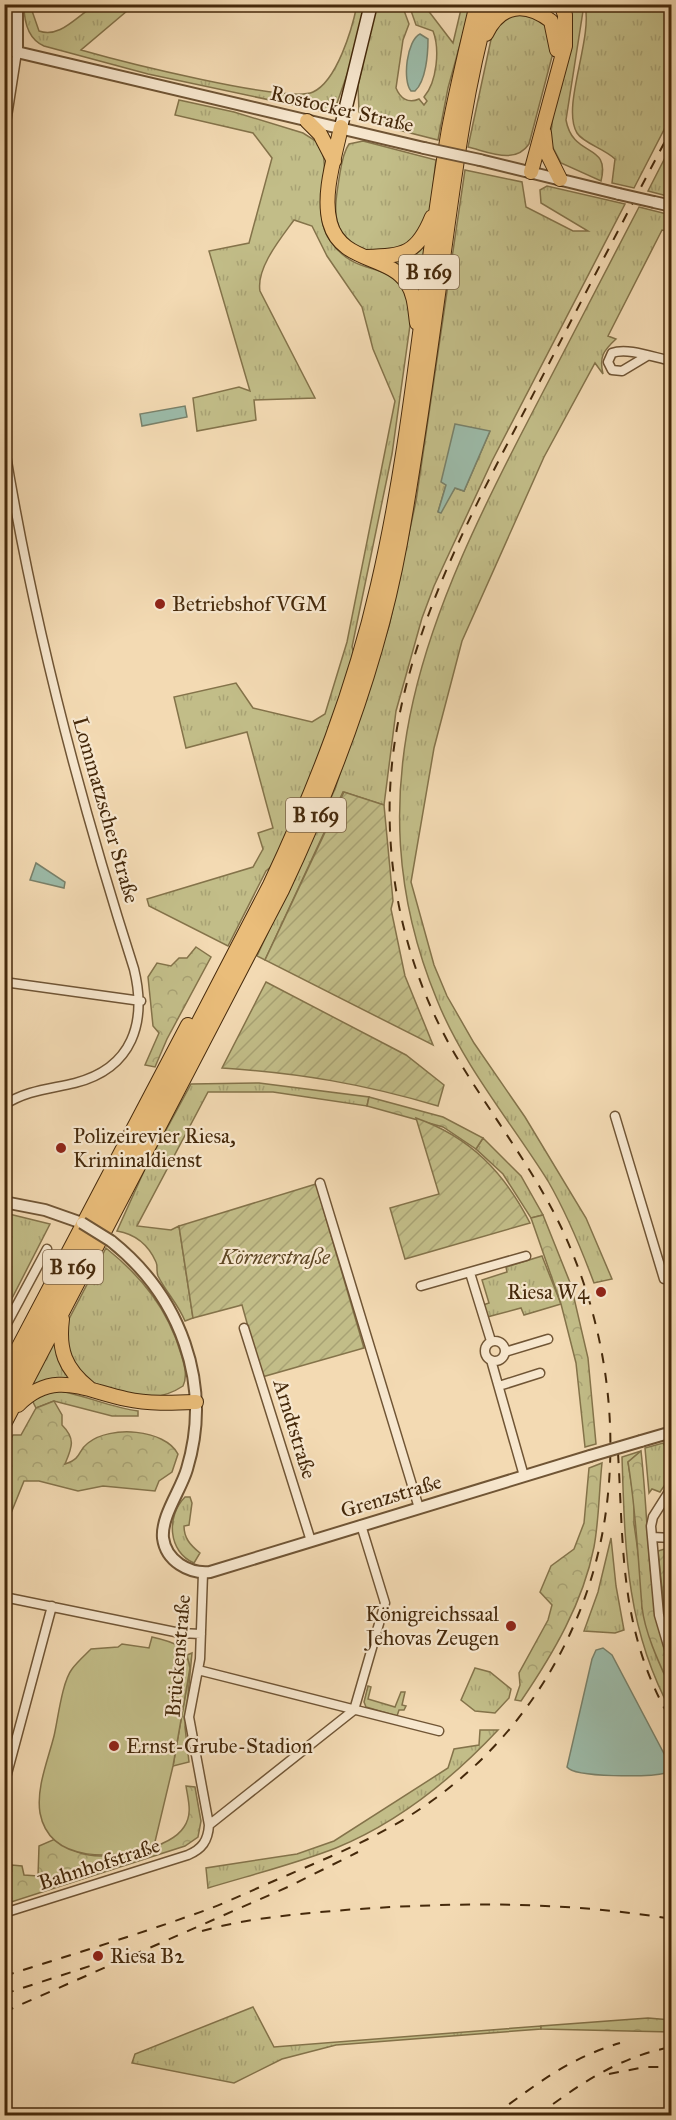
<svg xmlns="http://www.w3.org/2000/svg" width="676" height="2120" font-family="'IM FELL Great Primer',serif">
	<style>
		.grass { fill: url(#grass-tufts); stroke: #84734a; stroke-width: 1.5; fill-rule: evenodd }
		.forest { fill: url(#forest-crowns); stroke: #84734a; stroke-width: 1.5 }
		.garden { fill: url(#garden-furrows); stroke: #84734a; stroke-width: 1.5 }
		.pitch { fill: #c2bd88; stroke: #84734a; stroke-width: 1.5 }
		.water { fill: #9cbba9; stroke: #79816a; stroke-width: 1.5 }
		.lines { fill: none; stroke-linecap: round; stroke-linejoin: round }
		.minor-casing { stroke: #705535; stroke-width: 11 }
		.tertiary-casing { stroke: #705535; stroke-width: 14 }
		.secondary-casing { stroke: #45290b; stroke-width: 15 }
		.trunk-casing { stroke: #45290b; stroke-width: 16 }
		.minor { stroke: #f7e7ce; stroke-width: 8 }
		.tertiary { stroke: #f7e7ce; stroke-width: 10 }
		.secondary { stroke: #f7e7ce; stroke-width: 12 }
		.trunk { stroke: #eabd7a; stroke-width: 14 }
		.rail { stroke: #45290b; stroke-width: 2; stroke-dasharray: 10 10; stroke-linecap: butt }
		.tertiary-bridge-casing { stroke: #705535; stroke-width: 14; stroke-linecap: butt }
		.tertiary-bridge { stroke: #f7e7ce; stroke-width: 10 }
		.poi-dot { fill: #8f2418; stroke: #f7e7ce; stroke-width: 2 }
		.labels { text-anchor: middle; stroke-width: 4.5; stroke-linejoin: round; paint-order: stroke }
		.shield { fill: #f7e7ce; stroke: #7a6246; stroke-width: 1.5 }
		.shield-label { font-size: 20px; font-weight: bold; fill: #45290b }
		.street-label { font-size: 21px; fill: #45290b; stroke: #f7e7ce }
		.poi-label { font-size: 21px; fill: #45290b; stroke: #f7e7ce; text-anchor: start }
		.park-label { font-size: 21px; font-style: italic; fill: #5e4724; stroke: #f7e7ce }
	</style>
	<defs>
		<pattern id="grass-tufts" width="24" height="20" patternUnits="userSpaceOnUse" patternTransform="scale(1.5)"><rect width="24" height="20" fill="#c2bd88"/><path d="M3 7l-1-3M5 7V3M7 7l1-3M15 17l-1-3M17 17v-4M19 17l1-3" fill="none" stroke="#a8a274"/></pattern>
		<pattern id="forest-crowns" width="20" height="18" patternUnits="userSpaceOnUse" patternTransform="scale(1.5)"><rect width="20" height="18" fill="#c2bd88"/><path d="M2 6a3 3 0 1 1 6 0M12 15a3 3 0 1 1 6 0" fill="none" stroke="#a8a274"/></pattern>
		<pattern id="garden-furrows" width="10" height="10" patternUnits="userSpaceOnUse" patternTransform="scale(1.5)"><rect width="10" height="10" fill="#c2bd88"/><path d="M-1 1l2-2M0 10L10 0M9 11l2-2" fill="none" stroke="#a8a274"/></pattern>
	</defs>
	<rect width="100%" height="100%" fill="#f3dab3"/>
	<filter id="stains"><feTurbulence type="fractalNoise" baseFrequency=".00333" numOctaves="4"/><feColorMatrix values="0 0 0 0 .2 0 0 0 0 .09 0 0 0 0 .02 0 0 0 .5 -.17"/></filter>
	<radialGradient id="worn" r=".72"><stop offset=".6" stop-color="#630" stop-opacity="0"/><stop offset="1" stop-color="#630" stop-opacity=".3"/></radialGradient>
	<path class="grass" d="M24,5H30L39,31C61,39 78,14 96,5C105,1 124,5 134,5L81,50C116,60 287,104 313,92C337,81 352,29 357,5H366L350,66L336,106L326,112L148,74L44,46C28,39 24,21 24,5Z
		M376,5H402L409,24L403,40L396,88C400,98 408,104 419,99L424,105L427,101L424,97C437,82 440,49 433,31L416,25L409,5H424L453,43L462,5H471L448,88L438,140L371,123L359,112L358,85Z
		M565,5H582L583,11L566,120C573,159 611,142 601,181L561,163L550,142Z
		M585,5H671V116L634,188L612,183L615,159C605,149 583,143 577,133C561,107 593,39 585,5Z
		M519,12L547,23L554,49L529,144C515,165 489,152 468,147L493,30L500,21Z
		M179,100L234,112L303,133L319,143C335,174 308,211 331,242C363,286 402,250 411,318L392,454L352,647L354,653L321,753L274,864L266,871L228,946L149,906L147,899L253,867L263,849L258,833L273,828L247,732L186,748L174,697L236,683L253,708L312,722L325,714L347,642L395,401L373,349L362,307L327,256L312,226L294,220C281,238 256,268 260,291L315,398L254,400L256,420L197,431L193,398L239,387L250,391L209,251L249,243L272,158L253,133L175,115Z
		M363,141L436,160C433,180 433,205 426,224C412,262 347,263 337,221C334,207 337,193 339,179C341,168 342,154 349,144Z
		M671,146V167L667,175L671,176V197L648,191Z
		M465,170L522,182L526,207L573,231H588L541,203L540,190L547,186L625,204L492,461L434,586L422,618L396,711L384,805L343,792L265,960L257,956L335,789L389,626L416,501ZM490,431L464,491L455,488L438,512L446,485Z
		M639,207L671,215V232L662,230L608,336L616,339C603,351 599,357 603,374L595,363L544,457L462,641L434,748L411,882L434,965L447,996L474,1043L525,1117L586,1218L612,1279L594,1283C581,1248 567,1214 548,1181C511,1122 463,1065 437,1000C349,787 431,607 530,417C566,347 603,277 639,207Z
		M429,236L420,305L385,263Z
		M259,1083L369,1097L367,1106L273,1092H208L137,1226L171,1230L179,1226L193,1318L185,1321C178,1304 166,1292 158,1276C156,1271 158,1266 156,1262C148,1244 135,1234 117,1231L145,1169L191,1084Z
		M483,1138L521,1176L543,1215L531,1218L503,1174L476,1149Z
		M5,1213L50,1224L5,1312L4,1213Z
		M106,1248C142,1277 168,1309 181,1354C184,1364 188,1376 183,1386C174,1392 163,1396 152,1397C136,1398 91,1385 79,1374C74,1369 70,1361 65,1355L68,1321Z
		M542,1256L561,1304L524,1315L521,1308L487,1317L483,1305L489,1303L482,1280L507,1272L506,1267Z
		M55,1337L61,1366L75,1382L26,1392Z
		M47,1389C79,1392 107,1407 138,1411V1416H112L54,1401L36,1408L32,1400Z
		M663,1443L670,1454L671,1476L660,1492L652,1489L649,1493L645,1448Z
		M641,1451L628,1462L634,1501V1524L643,1587L642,1608L649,1633L671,1689V1711C626,1628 625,1550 622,1457Z
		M185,1497H190L192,1503L189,1525L184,1526C184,1538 190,1545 200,1553L194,1563C168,1552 166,1516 185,1497Z
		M611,1538L616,1586L624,1630L615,1633L584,1631L598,1592Z
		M192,1653L185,1727L189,1762L173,1766L190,1668L187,1655Z
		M475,1668L490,1672L511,1689L509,1698L495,1713L475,1711L461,1700Z
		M368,1686L371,1687L368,1699L395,1707L401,1692H405L402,1705L406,1706L404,1710H399L397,1716L366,1707L364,1702Z
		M480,1730H498C453,1778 397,1823 336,1848C295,1864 251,1875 208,1888L206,1868L297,1854L334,1841L448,1768L454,1749L479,1745Z
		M253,2007L274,2047L541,2026V2029L336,2045L282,2059L234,2083L132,2063L135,2054Z"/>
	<path class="forest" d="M196,947L211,957L167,1039L155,1067L145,1065L159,1033L153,1026L148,977L157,963L171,966L179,958H187Z
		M369,1097L443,1117L483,1138L476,1149L443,1127L367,1106Z
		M543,1215L571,1285L588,1358L596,1444L585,1447L576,1363L561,1304L531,1218Z
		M54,1401L62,1415V1425C76,1439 72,1447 65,1464C83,1458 77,1451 88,1443C110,1425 165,1429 178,1454L172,1472L159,1481L155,1491L103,1486L78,1491L39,1481H24L5,1528V1450L13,1435H21L36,1408Z
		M641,1451C647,1504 647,1556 655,1608C659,1636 671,1661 671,1689C660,1665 645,1634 642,1607C638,1558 636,1510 628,1462Z
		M602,1463C599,1491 599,1520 594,1547C583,1603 553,1654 521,1701L515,1700L520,1685L519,1673L548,1620L552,1605L540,1592L551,1566L574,1549L584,1523L589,1468Z
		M186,1786L195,1787L201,1821L198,1837L185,1846L5,1904V1885L12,1865L22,1866L24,1875L38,1876L39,1846L55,1839C65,1847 76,1853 89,1855C113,1859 170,1849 184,1827C193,1814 188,1800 186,1786Z
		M648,2018L671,2020V2032L541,2029V2026Z"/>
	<path class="garden" d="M344,792L384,805L393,901L391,909L405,976L433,1045L265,960Z
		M266,982L406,1055L444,1085L438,1106C364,1084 299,1073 222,1068Z
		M416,1118C470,1137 504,1172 530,1223L405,1259L390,1208L439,1194Z
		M316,1184L364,1348L262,1377L242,1305L193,1318L179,1226Z
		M671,1547V1634L667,1636L658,1551Z"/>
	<path class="pitch" d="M152,1637C174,1642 186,1645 190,1668L173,1766L154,1846C117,1859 50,1865 40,1813C36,1788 48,1760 54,1736C58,1719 62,1682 72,1669C77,1662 84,1656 91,1649L118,1647L122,1644L149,1648Z"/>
	<path class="water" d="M420,34L428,39C428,54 426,81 415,91H411C402,80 407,40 420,34Z
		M185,406L187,417L142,426L140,414Z
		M455,424L490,431L464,491L455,488L441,513L438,512L446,485L441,482Z
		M36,863L65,882L64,888L30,880Z
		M603,1648L612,1655L670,1765L666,1773C650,1777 575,1778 567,1767L592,1659L596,1650Z"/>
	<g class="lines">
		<defs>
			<path id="minor" d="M4,136L17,52
				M647,356L622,371L612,370L608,362L612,353C628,347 655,358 672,361
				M4,443C33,623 79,797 134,969C147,1022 133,1068 75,1083C50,1089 27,1090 4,1105
				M4,982L141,1001
				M615,1116L664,1279L672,1276
				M320,1183L419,1508
				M470,1273L491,1341
				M421,1286L526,1256
				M244,1328L311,1541
				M4,1329L47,1249
				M485 1351a10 10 0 1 1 20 0a10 10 0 1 1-20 0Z
				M505,1352L548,1339
				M491,1360L524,1476
				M499,1386L540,1373
				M668,1434L672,1446
				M672,1487L653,1517L651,1526L659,1615L672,1659
				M652,1537L672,1538
				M4,1597L180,1633L201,1634
				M198,1670L439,1731
				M4,1785L52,1606
				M209,1825L354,1710L385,1603L361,1525
				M4,1913L188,1855C202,1849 208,1841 209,1825L189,1717L200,1659L203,1573"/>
			<path id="tertiary" d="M4,49L424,148
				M17,52V4
				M480,160L619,194
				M654,202L672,206
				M4,1202L45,1210L82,1223
				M111,1241C180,1296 213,1383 187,1469C181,1490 161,1516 163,1538C166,1561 189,1574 210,1572L590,1456
				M641,1441L672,1432"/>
			<path id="secondary" d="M341,127L371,4"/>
			<path id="trunk" d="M486,34C501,3 526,2 551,21L557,50
				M307,121L320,134L334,161
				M341,127C335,156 322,194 330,223C341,263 389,255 407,283C415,295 415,309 417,323
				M544,133L546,151L560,179
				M531,172L565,46V15L561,4
				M366,257C404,256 417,254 432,217
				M62,1319C58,1350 65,1369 89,1388
				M4,1375L188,1025
				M4,1397L270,885C316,787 354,690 378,585C413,435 423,280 449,129C457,87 467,46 477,4
				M18,1405C53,1369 84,1390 126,1399C149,1404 172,1403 196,1402
				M4,1424L282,890C334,780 378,664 400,543C418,444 431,344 445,244C456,163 467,83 489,4"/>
		</defs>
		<use href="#minor" class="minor-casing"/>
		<use href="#tertiary" class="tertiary-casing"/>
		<use href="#secondary" class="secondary-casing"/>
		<use href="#trunk" class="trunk-casing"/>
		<use href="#minor" class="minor"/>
		<use href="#tertiary" class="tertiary"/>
		<use href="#secondary" class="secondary"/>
		<use href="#trunk" class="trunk"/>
		<path class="rail" d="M618,1453C624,1552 619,1631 672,1722
			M202,1931C248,1918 297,1914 345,1910C454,1902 564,1901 672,1919
			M4,1976C67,1956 130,1937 192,1915C225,1904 256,1888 288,1875C334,1855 381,1836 423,1807C523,1740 590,1630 606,1511C619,1415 603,1317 562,1229C534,1170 493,1117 459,1061C417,992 393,911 390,830C383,669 466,524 538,385C582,299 627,214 672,128
			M4,1994L90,1966
			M4,2012L290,1886L358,1852
			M609,2074L645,2067H672
			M493,2116C537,2084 567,2059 620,2043
			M537,2116C578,2085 620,2056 672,2047"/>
		<defs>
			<path id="tertiary-bridge" d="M424,148L480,160
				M619,194L654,202
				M82,1223L111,1241
				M590,1456L641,1441"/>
		</defs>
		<use href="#tertiary-bridge" class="tertiary-bridge-casing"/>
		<use href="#tertiary-bridge" class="tertiary-bridge"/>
	</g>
	<g class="poi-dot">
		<circle cx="160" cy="604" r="6"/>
		<circle cx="61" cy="1148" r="6"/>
		<circle cx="601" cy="1292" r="6"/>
		<circle cx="511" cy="1626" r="6"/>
		<circle cx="114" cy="1746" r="6"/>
		<circle cx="98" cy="1956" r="6"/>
	</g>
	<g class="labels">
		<g class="shield">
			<rect x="399" y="255" width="60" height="34" rx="4.5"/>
			<rect x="286" y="798" width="60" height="34" rx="4.5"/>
			<rect x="43" y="1250" width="60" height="34" rx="4.5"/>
		</g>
		<g class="shield-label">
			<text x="429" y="279">B 169</text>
			<text x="316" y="822">B 169</text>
			<text x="73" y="1274">B 169</text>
		</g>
		<g class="street-label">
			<text transform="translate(342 109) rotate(13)" y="7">Rostocker Straße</text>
			<text transform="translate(106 810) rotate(74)" y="7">Lommatzscher Straße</text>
			<text transform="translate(295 1429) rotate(73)" y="7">Arndtstraße</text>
			<text transform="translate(391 1496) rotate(-17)" y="7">Grenzstraße</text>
			<text transform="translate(178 1656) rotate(-85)" y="7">Brückenstraße</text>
			<text transform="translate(99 1864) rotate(-18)" y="7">Bahnhofstraße</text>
		</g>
		<g class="poi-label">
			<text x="172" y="611">Betriebshof VGM</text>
			<text x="73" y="1143">Polizeirevier Riesa,<tspan x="73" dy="24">Kriminaldienst</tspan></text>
			<text x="589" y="1299" text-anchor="end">Riesa W4</text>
			<text x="499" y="1621" text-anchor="end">Königreichssaal<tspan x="499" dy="24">Jehovas Zeugen</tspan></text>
			<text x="126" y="1753">Ernst-Grube-Stadion</text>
			<text x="110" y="1963">Riesa B2</text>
		</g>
		<g class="park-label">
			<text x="275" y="1264">Körnerstraße</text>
		</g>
	</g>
	<rect width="676" height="2120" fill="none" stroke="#f3dab3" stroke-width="24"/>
	<rect x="6" y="6" width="664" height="2108" fill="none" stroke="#45290b" stroke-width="3"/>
	<rect x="12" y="12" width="652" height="2096" fill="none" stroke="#45290b" stroke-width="1.5"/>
	<rect width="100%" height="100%" filter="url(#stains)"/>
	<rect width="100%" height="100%" fill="url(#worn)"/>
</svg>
